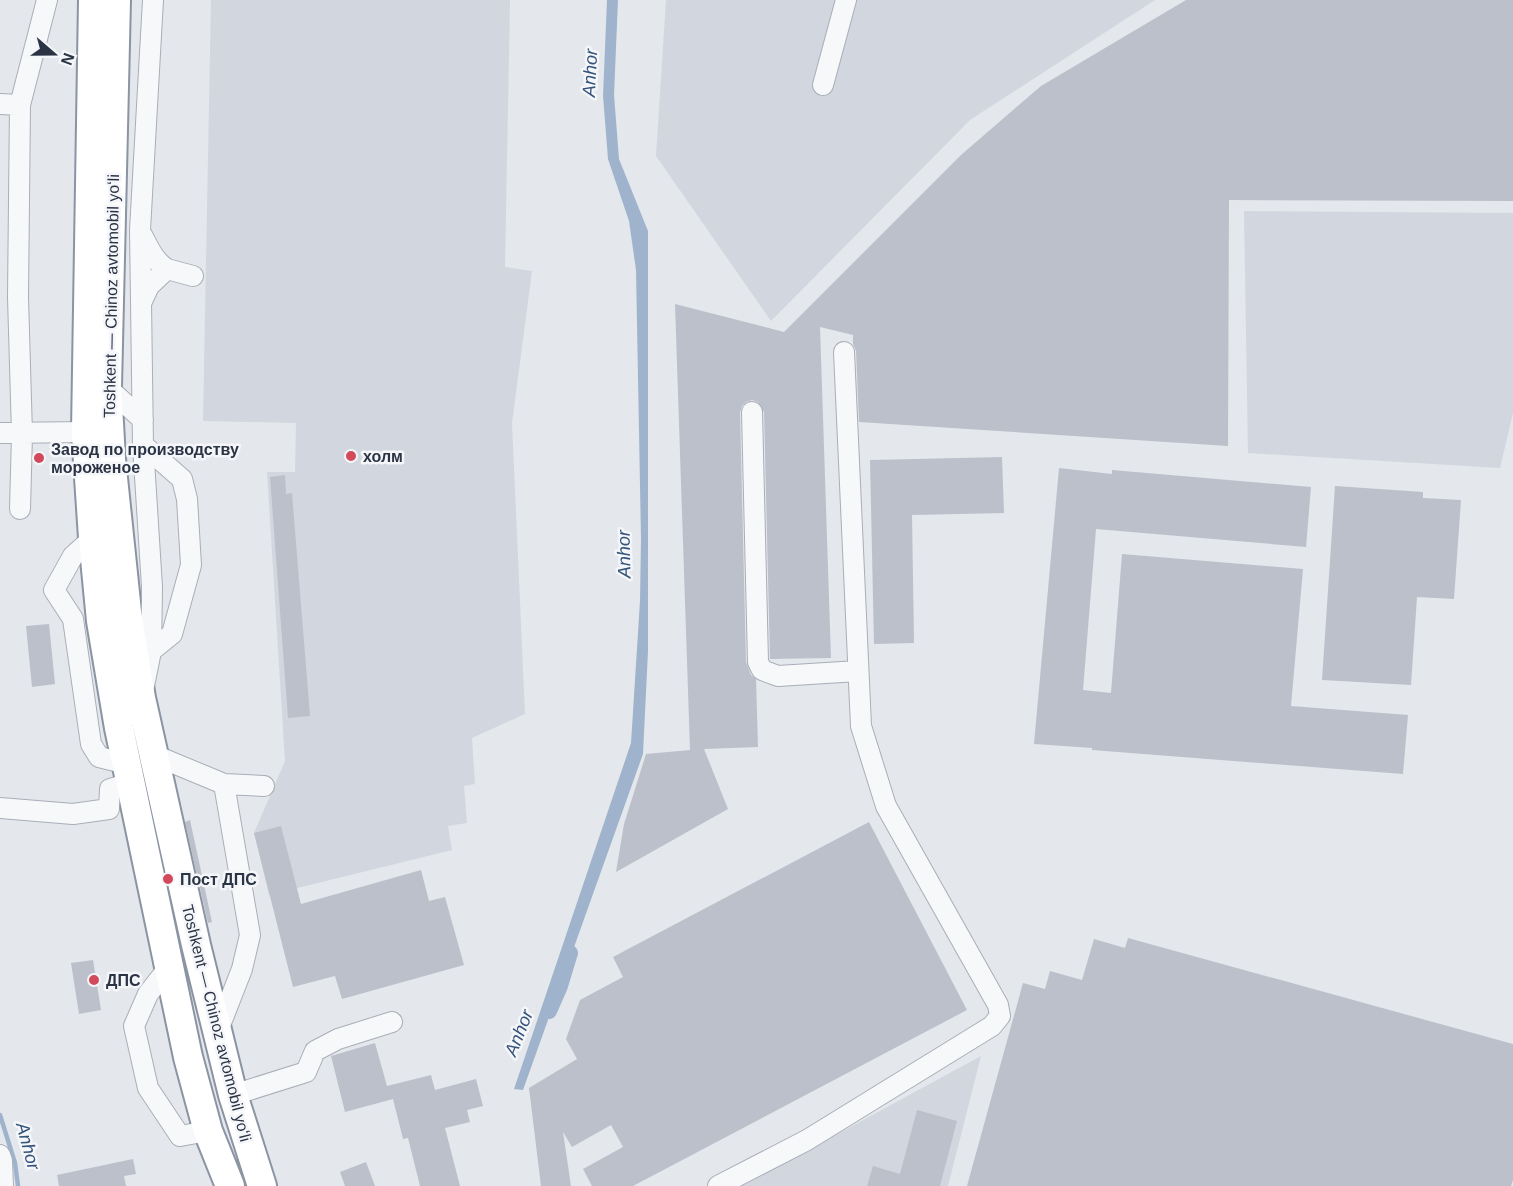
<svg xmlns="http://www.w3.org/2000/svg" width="1513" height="1186" font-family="Helvetica,sans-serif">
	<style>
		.built { fill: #d2d6de }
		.water { fill: #9fb4cc }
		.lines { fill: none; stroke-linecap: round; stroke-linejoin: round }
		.stream { stroke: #9fb4cc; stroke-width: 4.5 }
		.canal { stroke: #9fb4cc; stroke-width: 16 }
		.building { fill: #bbc0ca }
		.minor-casing { stroke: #a9aeb7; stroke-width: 22 }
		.highway-casing { stroke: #8b94a3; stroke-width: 32 }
		.minor { stroke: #f7f8fa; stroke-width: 20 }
		.highway { stroke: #fff; stroke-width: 28 }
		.poi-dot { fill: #d1495b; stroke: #f4f6f9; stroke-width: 2 }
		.labels { text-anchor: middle; stroke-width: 5; stroke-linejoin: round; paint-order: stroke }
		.street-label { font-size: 16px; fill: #2b3445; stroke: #f4f6f9 }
		.poi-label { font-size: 16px; font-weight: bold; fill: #2b3445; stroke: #f4f6f9; text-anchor: start }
		.water-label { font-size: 18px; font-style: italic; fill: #34527a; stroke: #f4f6f9 }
	</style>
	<rect width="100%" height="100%" fill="#e4e7ec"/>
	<path class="built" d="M211,0H510L505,267L532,271L512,423L525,714L472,738L475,784L464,786L467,823L448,826L452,850L269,895L254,833L285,761L267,472H295L296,423L203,421Z
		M666,0H1155L970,120L771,321L656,156Z
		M1244,211L1513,213V413L1500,468L1248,453Z
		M981,1056L948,1186H742Z"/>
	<path class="water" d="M607,0H618L614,95L619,159L648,231V651L643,754L523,1090L514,1089L631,743L640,601L641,539L636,270L629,221L608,159L603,96Z"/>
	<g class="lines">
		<path class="stream" d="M0,1115L15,1163L18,1186"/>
		<path class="canal" d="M549,1011L560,986L570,953"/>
	</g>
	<path class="building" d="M1186,0H1513V201L1229,200L1228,446L859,422L856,351L853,344V335L820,327L831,658L770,659L764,412L758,402L752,400L746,402L742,406L740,412L746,662L751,675L756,679L758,747L704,749L728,809L616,872L624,824L646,754L690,750L675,304L784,332L961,155L1041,86Z
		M1002,457L1004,513L912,515L914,643L874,644L870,460Z
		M1059,468L1112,474V470L1311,487L1306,547L1096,529L1083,690L1111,693L1122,554L1303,569L1291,706L1408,715L1403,774L1092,750V748L1034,744Z
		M285,475L286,494L292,493L310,716L288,718L270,477Z
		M1335,486L1423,492V498L1461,500L1454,599L1417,597L1411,685L1322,680Z
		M49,624L55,684L32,687L26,626Z
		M190,820L212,922L208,923L185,822Z
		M869,822L967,1010L633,1186H592L583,1169L623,1147L611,1125L572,1147L563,1132L571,1186H541L529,1088L577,1059L566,1039L580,1000L623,977L613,957Z
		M281,826L301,904L421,870L429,901L445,897L464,965L342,999L335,976L293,987L254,833Z
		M1128,938L1513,1044V1180L1511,1186H967L1023,983L1045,989L1050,971L1082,980L1094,939L1125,948Z
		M93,960L101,1010L79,1014L71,963Z
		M375,1043L387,1086L431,1075L435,1090L476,1079L483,1106L467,1110L470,1122L445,1128L460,1186H420L408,1138L403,1139L393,1099L345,1112L331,1056Z
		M917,1110L957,1121L940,1186H867L873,1166L900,1174Z
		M133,1159L136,1174L124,1176L126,1186H59L57,1175Z
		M366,1162L375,1186H345L340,1172Z"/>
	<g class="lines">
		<defs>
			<path id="minor" d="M823,85L846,0
				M0,104L20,105
				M167,269L193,276
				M142,301L149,286L167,269C154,261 149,248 142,235
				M107,387L143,420
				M752,412L758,662L762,670L778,676L858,671
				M0,433L86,432
				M143,445L182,479L187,499L191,565L172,634L151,651
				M20,509L22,434L18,297L20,105L47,0
				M93,538L73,556L54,590L73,619L91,744L99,757L127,764
				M144,686L151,651L152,587L143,445L140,230L153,0
				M154,755L224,784L250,935L242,969L217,1033
				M224,784L264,786
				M0,808L73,814L109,809L110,789L130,783
				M169,967L148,994L134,1026L148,1088L180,1136L208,1131
				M233,1095L306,1072L315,1051L338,1039L392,1022
				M0,1155L2,1161L3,1186
				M718,1186L807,1140L992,1026L1000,1016L998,1005L886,806L861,726L844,352"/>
			<path id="highway" d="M93,0L86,432L93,538L101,621L119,728L188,1057L208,1131L230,1186
				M116,0L107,387L111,459L127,612L141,698L196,945L233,1095L262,1186"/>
		</defs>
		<use href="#minor" class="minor-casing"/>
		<use href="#highway" class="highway-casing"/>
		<use href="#minor" class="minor"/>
		<use href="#highway" class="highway"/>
	</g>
	<g class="poi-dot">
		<circle cx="351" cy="456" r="6"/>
		<circle cx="39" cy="458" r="6"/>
		<circle cx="168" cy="879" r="6"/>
		<circle cx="94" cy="980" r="6"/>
	</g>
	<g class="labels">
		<g class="street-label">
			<text transform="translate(111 296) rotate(-89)" y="6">Toshkent — Chinoz avtomobil yoʻli</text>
			<text transform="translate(217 1023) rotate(76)" y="6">Toshkent — Chinoz avtomobil yoʻli</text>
		</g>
		<g class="poi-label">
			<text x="51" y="455">Завод по производству<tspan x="51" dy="18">мороженое</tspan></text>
			<text x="363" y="462">холм</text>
			<text x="180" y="885">Пост ДПС</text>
			<text x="106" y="986">ДПС</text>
		</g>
		<g class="water-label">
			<text transform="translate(590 73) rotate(-87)" y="6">Anhor</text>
			<text transform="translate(624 554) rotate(-91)" y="6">Anhor</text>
			<text transform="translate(519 1033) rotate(-68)" y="6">Anhor</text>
			<text transform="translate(28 1146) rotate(75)" y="6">Anhor</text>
		</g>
	</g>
	<g transform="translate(54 54) rotate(110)" stroke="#f4f6f9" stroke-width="4.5" paint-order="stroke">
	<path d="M0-4.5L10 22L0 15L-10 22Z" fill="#2b3445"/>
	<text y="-9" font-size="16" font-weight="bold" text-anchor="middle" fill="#2b3445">N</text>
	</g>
</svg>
